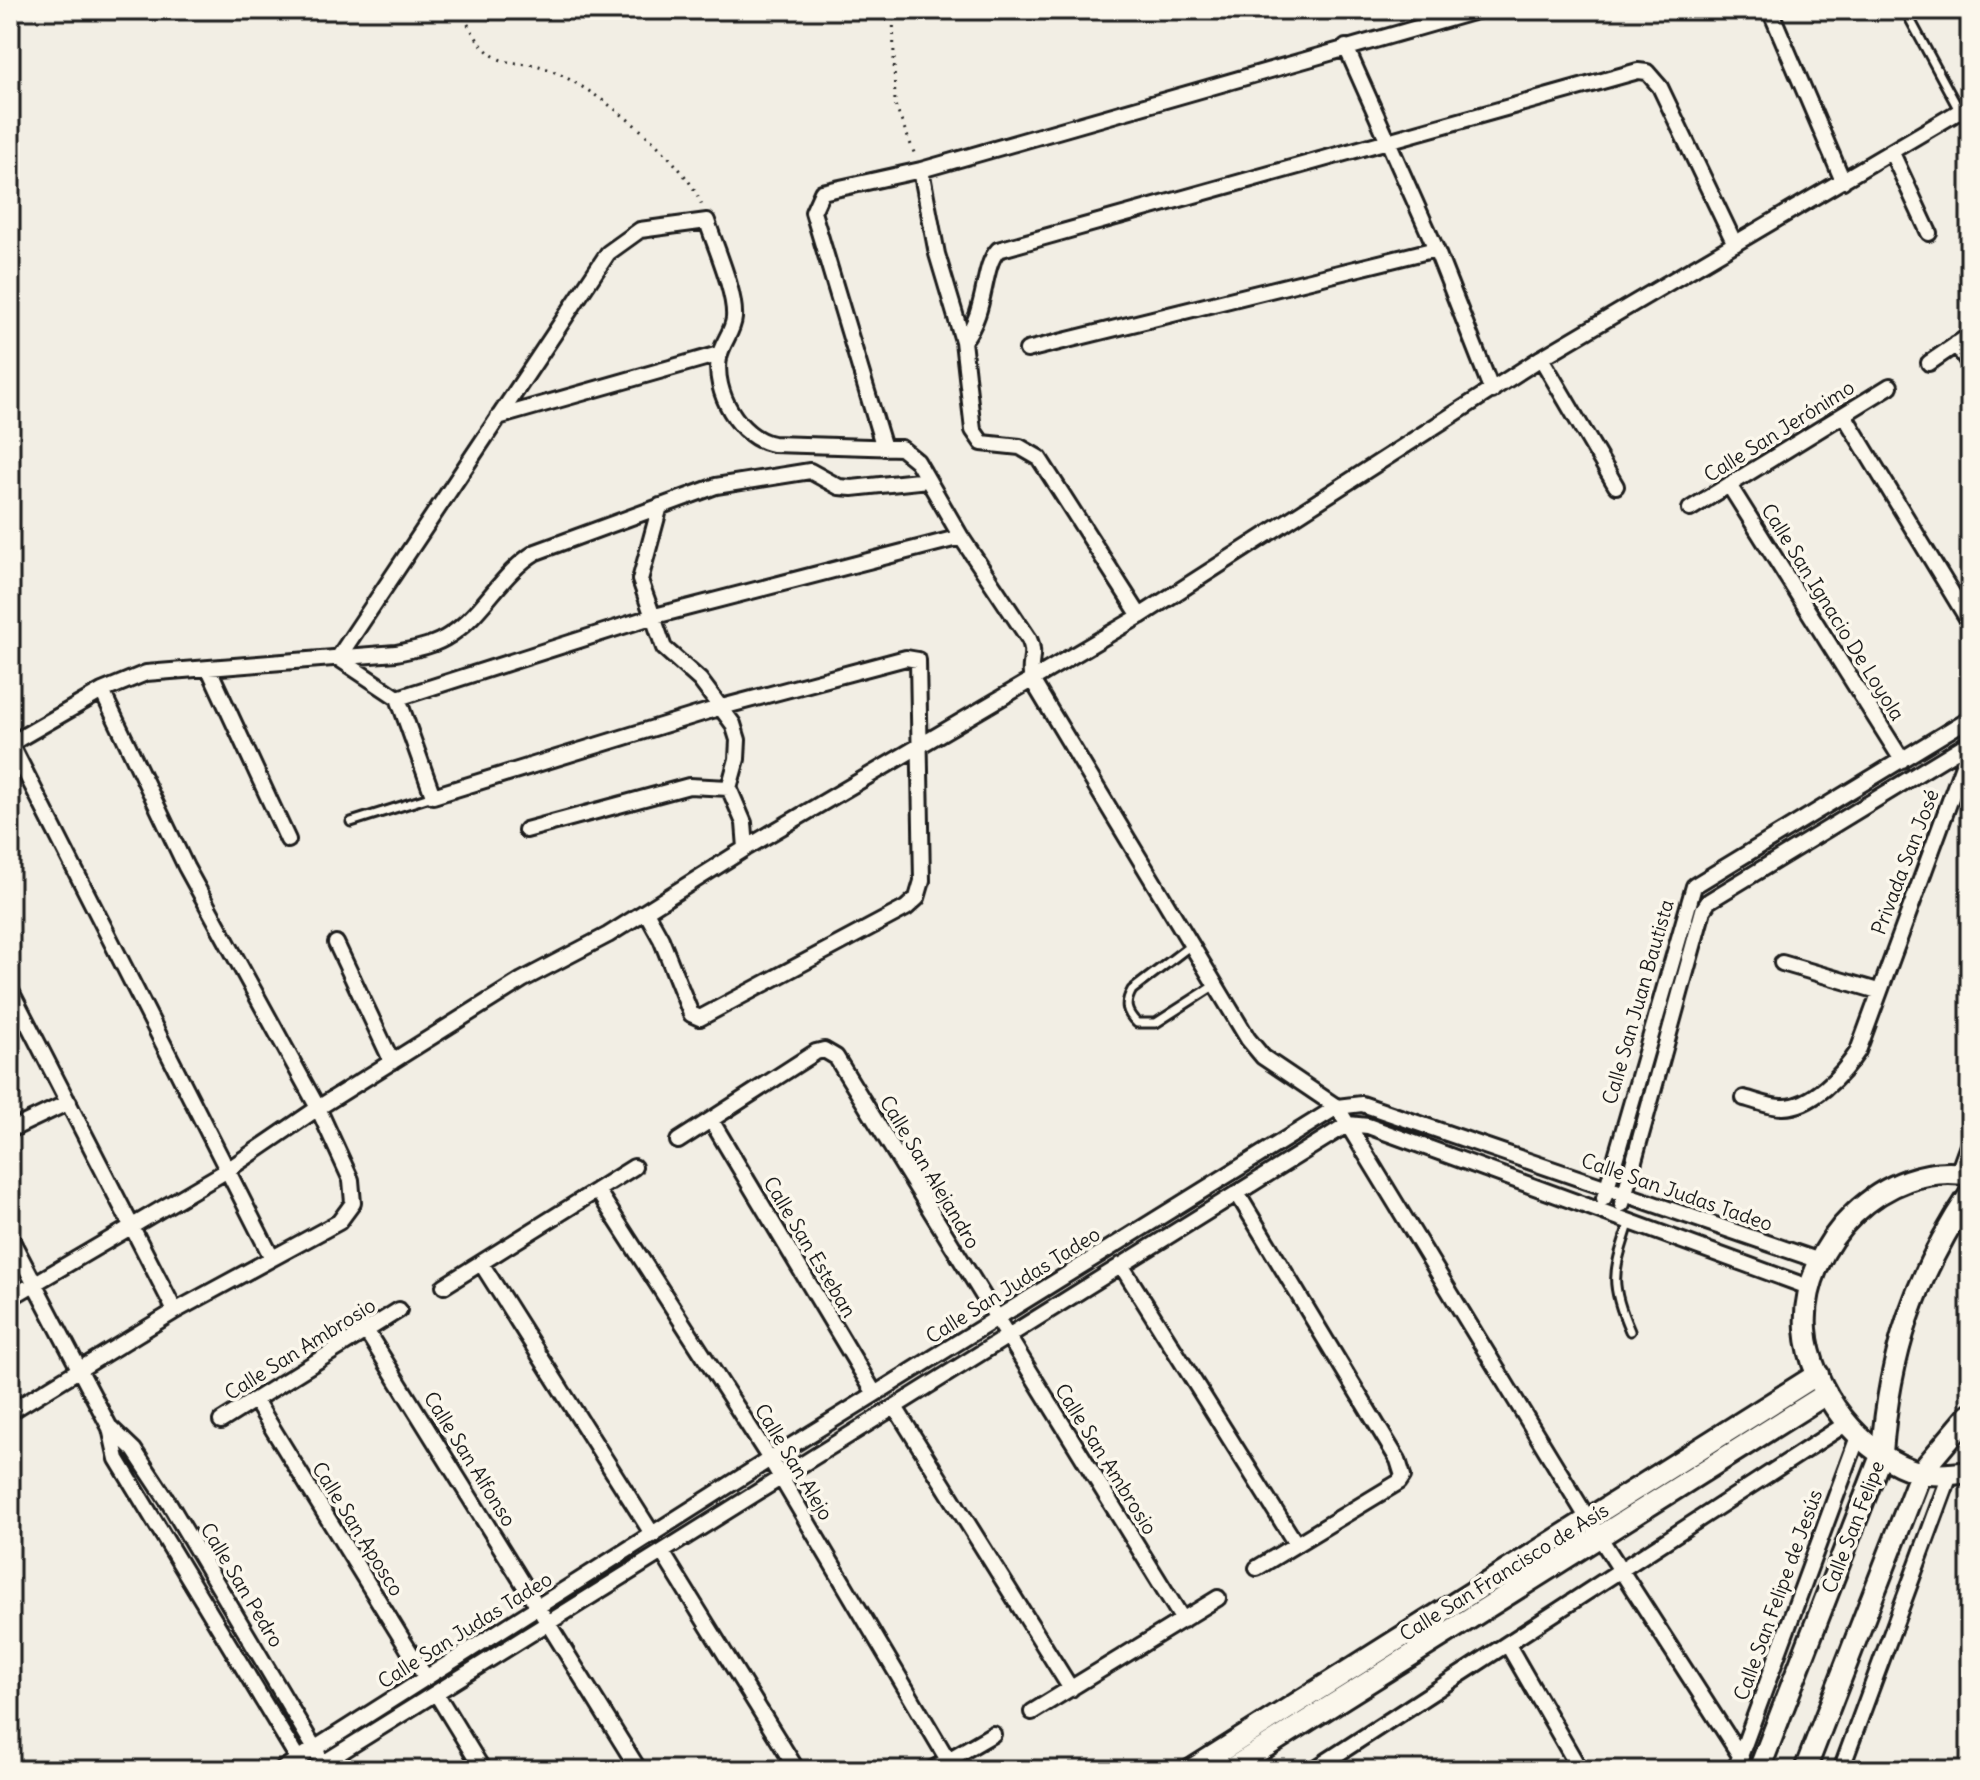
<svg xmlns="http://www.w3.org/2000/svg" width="1980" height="1780" font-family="Delius,sans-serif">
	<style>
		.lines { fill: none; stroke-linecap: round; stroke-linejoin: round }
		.lane-casing { stroke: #1c1c1c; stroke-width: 13 }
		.street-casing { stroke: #1c1c1c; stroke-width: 20 }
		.secondary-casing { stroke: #1c1c1c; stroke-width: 26 }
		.path { stroke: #1c1c1c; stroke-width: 3; stroke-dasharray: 2 6; stroke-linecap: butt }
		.lane { stroke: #fbf7ec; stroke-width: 7 }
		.street { stroke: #fbf7ec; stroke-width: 14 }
		.secondary { stroke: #fbf7ec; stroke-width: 20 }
		.labels { text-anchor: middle; stroke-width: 7; stroke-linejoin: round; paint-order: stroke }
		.street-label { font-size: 20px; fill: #1c1c1c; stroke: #fbf7ec }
	</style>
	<rect width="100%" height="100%" fill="#f2eee4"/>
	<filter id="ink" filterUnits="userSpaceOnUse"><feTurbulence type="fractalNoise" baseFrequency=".0125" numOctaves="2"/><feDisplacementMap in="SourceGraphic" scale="16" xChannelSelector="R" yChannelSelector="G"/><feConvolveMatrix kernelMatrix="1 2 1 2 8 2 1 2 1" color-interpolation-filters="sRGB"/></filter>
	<g filter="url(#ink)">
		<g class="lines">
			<defs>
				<path id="lane" d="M1905,10L1959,110
					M351,822L433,796
					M1191,945L1132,990C1124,1004 1126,1012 1137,1023H1156L1215,985
					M1630,1331C1608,1281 1614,1271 1630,1221"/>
				<path id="street" d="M1770,10L1843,181
					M1346,47L1436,249L1492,391
					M1892,153L1929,233
					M921,170L937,254L963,341L973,430L982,443L1020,447L1039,458L1140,616
					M963,341C988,311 981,268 998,250L1638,71L1647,72L1660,87L1735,244
					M1956,344L1970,365
					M1027,350L1436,249
					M1541,358L1616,486
					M1929,363L1970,335
					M1844,415L1970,623
					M498,417L719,354
					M884,448L813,212L822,192L921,170L1480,10
					M1729,485L1902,760
					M1690,509L1890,386
					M961,537L651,617L398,698L338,658L608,253L640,230L707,221C715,246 736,293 734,318C733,332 721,344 719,358C713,392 739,438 773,444L901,448L917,461L961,537L1029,639C1037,655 1027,665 1032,680L1248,1039L1263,1057L1337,1107L1588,1519L1741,1757
					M209,669L288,840
					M398,698L433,796L722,707L906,658L918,660L922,881L917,898L906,908L700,1018L691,1014L661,939L646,912
					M10,744L102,691L146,673L396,653C415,649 434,646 450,635C484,613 501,573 536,552L716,486L810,471L839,487L852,488L928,480
					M11,744L272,1258
					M729,788L744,823L746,848
					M526,830L689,786L729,788L737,759L738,740L733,724L700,680L664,648L640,580L660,506
					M336,943L392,1062
					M1782,963L1878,991
					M10,989L175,1311
					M1744,1098C1757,1101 1769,1107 1782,1107C1812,1108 1843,1074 1858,1051L1970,746
					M711,1120L875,1394
					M10,1130L69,1102
					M678,1141L816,1052L824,1050L836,1057L1183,1620
					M1958,1173L1970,1140
					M597,1190L770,1459L948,1760
					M1237,1193L1398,1460L1403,1476L1399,1482L1257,1568
					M1604,1198L1694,886L1970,718
					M1622,1204L1703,910L1709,901L1970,742
					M10,1237L110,1428L117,1459L303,1767
					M481,1263L653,1535
					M1121,1265L1296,1544
					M444,1286L634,1167
					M10,1298L226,1171L318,1108L522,980L608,935L746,848L1140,616L1541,358L1970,105
					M367,1332L639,1770
					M255,1400L426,1678
					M895,1407L1071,1689
					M10,1412L175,1311L339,1222L353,1203L351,1180L318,1108L186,867L102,691
					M221,1421L399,1310
					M111,1428L134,1450L169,1503L318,1754
					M662,1552L797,1770
					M1508,1645L1576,1763
					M436,1693L483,1770
					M1032,1712L1218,1598
					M281,1770L770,1459L1337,1107L1362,1104L1820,1261
					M312,1770L1348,1124L1368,1126L1811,1288
					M931,1770L993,1734
					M1313,1770L1847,1423
					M1735,1770L1859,1434
					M1841,1770L1950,1475"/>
				<path id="secondary" d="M1970,1175C1885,1159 1800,1244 1806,1329C1810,1389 1861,1458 1922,1473C1937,1476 1955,1474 1970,1472
					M1191,1770L1818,1374
					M1229,1770L1826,1394
					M1759,1770L1882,1453C1889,1355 1915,1276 1970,1194
					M1805,1770L1921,1472L1970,1414"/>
			</defs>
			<use href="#lane" class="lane-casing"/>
			<use href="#street" class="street-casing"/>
			<use href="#secondary" class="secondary-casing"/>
			<path class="path" d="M460,10C470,27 479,48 497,58C510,65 525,62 539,66C587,80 686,158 702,206
				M893,10L895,105L915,155"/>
			<use href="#lane" class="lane"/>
			<use href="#street" class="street"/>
			<use href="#secondary" class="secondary"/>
		</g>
	</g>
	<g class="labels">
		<g class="street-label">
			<text transform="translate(1779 431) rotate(-32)" y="7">Calle San Jerónimo</text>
			<text transform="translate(1833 612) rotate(58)" y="7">Calle San Ignacio De Loyola</text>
			<text transform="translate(1905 862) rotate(-69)" y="7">Privada San José</text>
			<text transform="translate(1638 1002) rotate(-74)" y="7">Calle San Juan Bautista</text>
			<text transform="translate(930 1172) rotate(59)" y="7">Calle San Alejandro</text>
			<text transform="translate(1677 1192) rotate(19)" y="7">Calle San Judas Tadeo</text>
			<text transform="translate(810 1247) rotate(59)" y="7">Calle San Esteban</text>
			<text transform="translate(1013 1285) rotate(-32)" y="7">Calle San Judas Tadeo</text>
			<text transform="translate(300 1349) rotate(-32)" y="7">Calle San Ambrosio</text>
			<text transform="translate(470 1459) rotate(58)" y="7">Calle San Alfonso</text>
			<text transform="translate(1106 1459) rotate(58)" y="7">Calle San Ambrosio</text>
			<text transform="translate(794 1462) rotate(59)" y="7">Calle San Alejo</text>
			<text transform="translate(1853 1527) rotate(-69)" y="7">Calle San Felipe</text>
			<text transform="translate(358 1529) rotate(58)" y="7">Calle San Aposco</text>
			<text transform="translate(1504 1572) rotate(-32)" y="7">Calle San Francisco de Asís</text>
			<text transform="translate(242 1585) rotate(59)" y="7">Calle San Pedro</text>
			<text transform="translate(1778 1595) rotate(-70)" y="7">Calle San Felipe de Jesús</text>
			<text transform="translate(465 1630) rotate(-32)" y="7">Calle San Judas Tadeo</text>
		</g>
	</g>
	<rect width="1980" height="1780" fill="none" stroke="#fbf7ec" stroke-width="40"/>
	<rect x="20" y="20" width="1940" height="1740" fill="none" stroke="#1c1c1c" stroke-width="3" filter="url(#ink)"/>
</svg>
